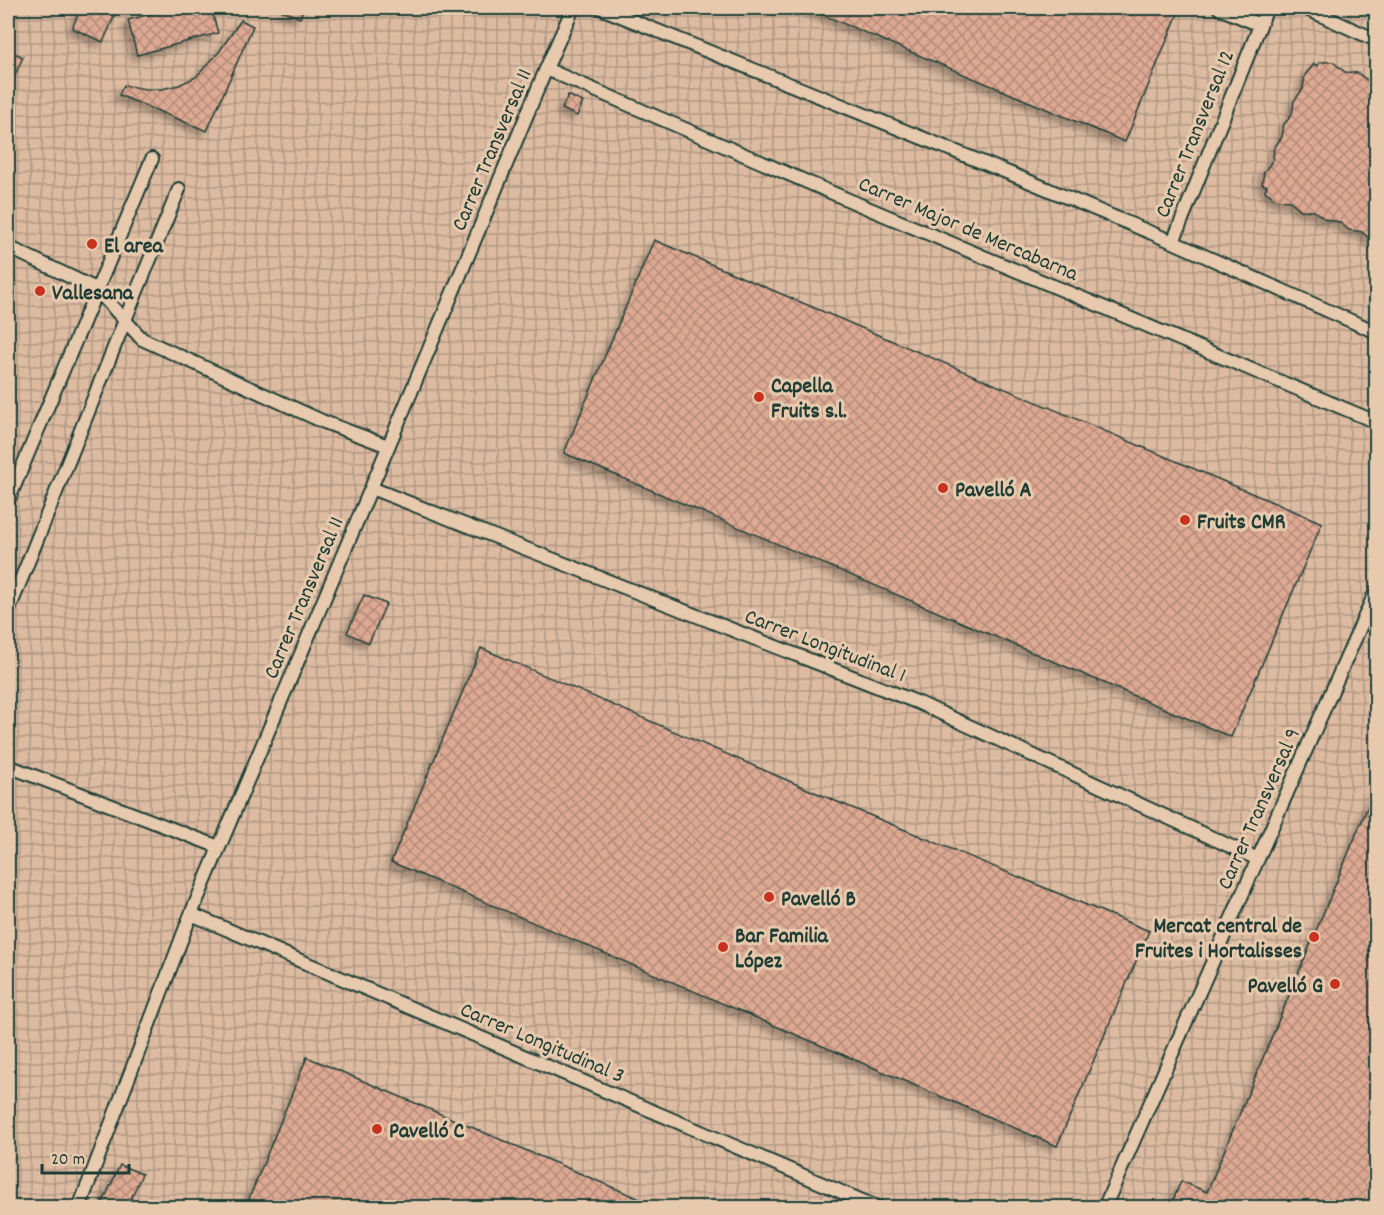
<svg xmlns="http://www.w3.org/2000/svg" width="1384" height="1215" font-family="Dekko,sans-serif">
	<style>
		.industrial { fill: url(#industrial-grid) }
		.building { fill: url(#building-cross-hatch); stroke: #1f3d34; stroke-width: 1.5; filter: url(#shadow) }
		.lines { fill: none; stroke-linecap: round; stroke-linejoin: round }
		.lane-casing { stroke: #1f3d34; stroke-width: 16 }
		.lane { stroke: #e7caae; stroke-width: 12 }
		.poi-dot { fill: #c8321e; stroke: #e7caae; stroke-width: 2 }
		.labels { text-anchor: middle; stroke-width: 6; stroke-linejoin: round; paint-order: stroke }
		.street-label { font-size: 22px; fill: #1f3d34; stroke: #e7caae }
		.poi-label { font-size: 22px; font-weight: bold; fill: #1f3d34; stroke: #e7caae; text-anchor: start }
	</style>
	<defs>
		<pattern id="industrial-grid" width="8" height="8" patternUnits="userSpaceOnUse" patternTransform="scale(1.5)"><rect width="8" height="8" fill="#dcbba1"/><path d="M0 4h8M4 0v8" fill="none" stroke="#b29984"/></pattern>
		<pattern id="building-cross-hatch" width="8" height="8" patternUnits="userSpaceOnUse" patternTransform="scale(1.5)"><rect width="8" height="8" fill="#dea993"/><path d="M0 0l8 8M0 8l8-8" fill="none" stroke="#b38b79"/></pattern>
		<filter id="shadow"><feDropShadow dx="-5.5" dy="5.5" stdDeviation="3" flood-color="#0004"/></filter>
	</defs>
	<rect width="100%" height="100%" fill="#e7caae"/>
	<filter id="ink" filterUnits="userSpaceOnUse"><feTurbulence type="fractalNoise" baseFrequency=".0167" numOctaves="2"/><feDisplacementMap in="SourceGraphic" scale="12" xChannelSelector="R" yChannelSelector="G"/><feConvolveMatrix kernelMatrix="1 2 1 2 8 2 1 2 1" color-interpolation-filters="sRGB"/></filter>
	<g filter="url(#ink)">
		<path class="industrial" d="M8,8H1376V1207H8Z"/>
		<path class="building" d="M81,8H118L103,42L72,28Z
			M174,8H211L218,33L137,55L128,20Z
			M276,8H304L300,18Z
			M806,8H827L823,15Z
			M827,8H1172L1179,11L1125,142L823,15Z
			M241,20L253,26L207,131L119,95L124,85L145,89H162L179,85L196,77L219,52Z
			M8,50L23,57L12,82L8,80Z
			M1320,62H1333L1345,72L1358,73L1368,81L1376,82V240H1371L1362,232L1349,230L1339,222L1325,219L1314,211L1301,210L1290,201L1277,200L1265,191L1267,186L1262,184L1264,172L1273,160L1274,148L1282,137L1284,124L1292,115L1294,101L1303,89L1305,75L1314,64L1318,66Z
			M568,95L583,102L577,116L562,109Z
			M654,240L1322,523L1231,737L564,453Z
			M364,595L386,604L369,643L347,633Z
			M481,648L833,800L1149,931L1057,1146L391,862Z
			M1376,787V1208H1170L1181,1181L1207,1192Z
			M307,1057L661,1208H263L248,1201Z
			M120,1165L142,1174L127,1208H116L103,1202Z"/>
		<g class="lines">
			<defs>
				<path id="lane" d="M601,8L1021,178L1173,242L1376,332
					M1219,8L1260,25
					M1305,8L1376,40
					M546,69L858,204L1376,422
					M1173,242L1267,8
					M8,247L96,289L142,339L324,422L388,446
					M371,488L919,703L1258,859
					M8,501L152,159
					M8,612L125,320L179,189
					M8,766L219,847
					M191,914L879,1208
					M79,1208L191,914L371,488L546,69L573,8
					M1104,1208L1376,591"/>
			</defs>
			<use href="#lane" class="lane-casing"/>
			<use href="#lane" class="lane"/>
		</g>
	</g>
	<g class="poi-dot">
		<circle cx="92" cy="244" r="6"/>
		<circle cx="40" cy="291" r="6"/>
		<circle cx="759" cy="397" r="6"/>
		<circle cx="943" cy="488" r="6"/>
		<circle cx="1185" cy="520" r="6"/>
		<circle cx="769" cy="897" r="6"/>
		<circle cx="1314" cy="937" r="6"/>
		<circle cx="723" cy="947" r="6"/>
		<circle cx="1335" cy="984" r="6"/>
		<circle cx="377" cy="1129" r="6"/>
	</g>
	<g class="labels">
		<g class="street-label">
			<text transform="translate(1193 133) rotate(-68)" y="8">Carrer Transversal 12</text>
			<text transform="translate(490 149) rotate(-67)" y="8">Carrer Transversal 11</text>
			<text transform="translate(969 227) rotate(23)" y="8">Carrer Major de Mercabarna</text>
			<text transform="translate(302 597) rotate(-67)" y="8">Carrer Transversal 11</text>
			<text transform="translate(826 644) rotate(21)" y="8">Carrer Longitudinal 1</text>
			<text transform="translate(1257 808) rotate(-66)" y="8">Carrer Transversal 9</text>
			<text transform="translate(543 1041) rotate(23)" y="8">Carrer Longitudinal 3</text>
		</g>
		<g class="poi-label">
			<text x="104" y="252">El area</text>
			<text x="52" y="299">Vallesana</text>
			<text x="771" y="392">Capella<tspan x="771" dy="25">Fruits s.l.</tspan></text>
			<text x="955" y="496">Pavelló A</text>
			<text x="1197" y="528">Fruits CMR</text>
			<text x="781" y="905">Pavelló B</text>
			<text x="1302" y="932" text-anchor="end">Mercat central de<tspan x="1302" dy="25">Fruites i Hortalisses</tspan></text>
			<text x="735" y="942">Bar Familia<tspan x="735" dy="25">López</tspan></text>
			<text x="1323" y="992" text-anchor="end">Pavelló G</text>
			<text x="389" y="1137">Pavelló C</text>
		</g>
	</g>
	<rect width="1384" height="1215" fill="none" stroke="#e7caae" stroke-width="30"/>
	<rect x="15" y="15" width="1354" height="1185" fill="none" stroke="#1f3d34" stroke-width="2" filter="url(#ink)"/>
	<path d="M42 1164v9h87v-9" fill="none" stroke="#1f3d34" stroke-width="3"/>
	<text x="51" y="1164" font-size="18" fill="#1f3d34" stroke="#e7caae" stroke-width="4.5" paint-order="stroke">20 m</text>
</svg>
